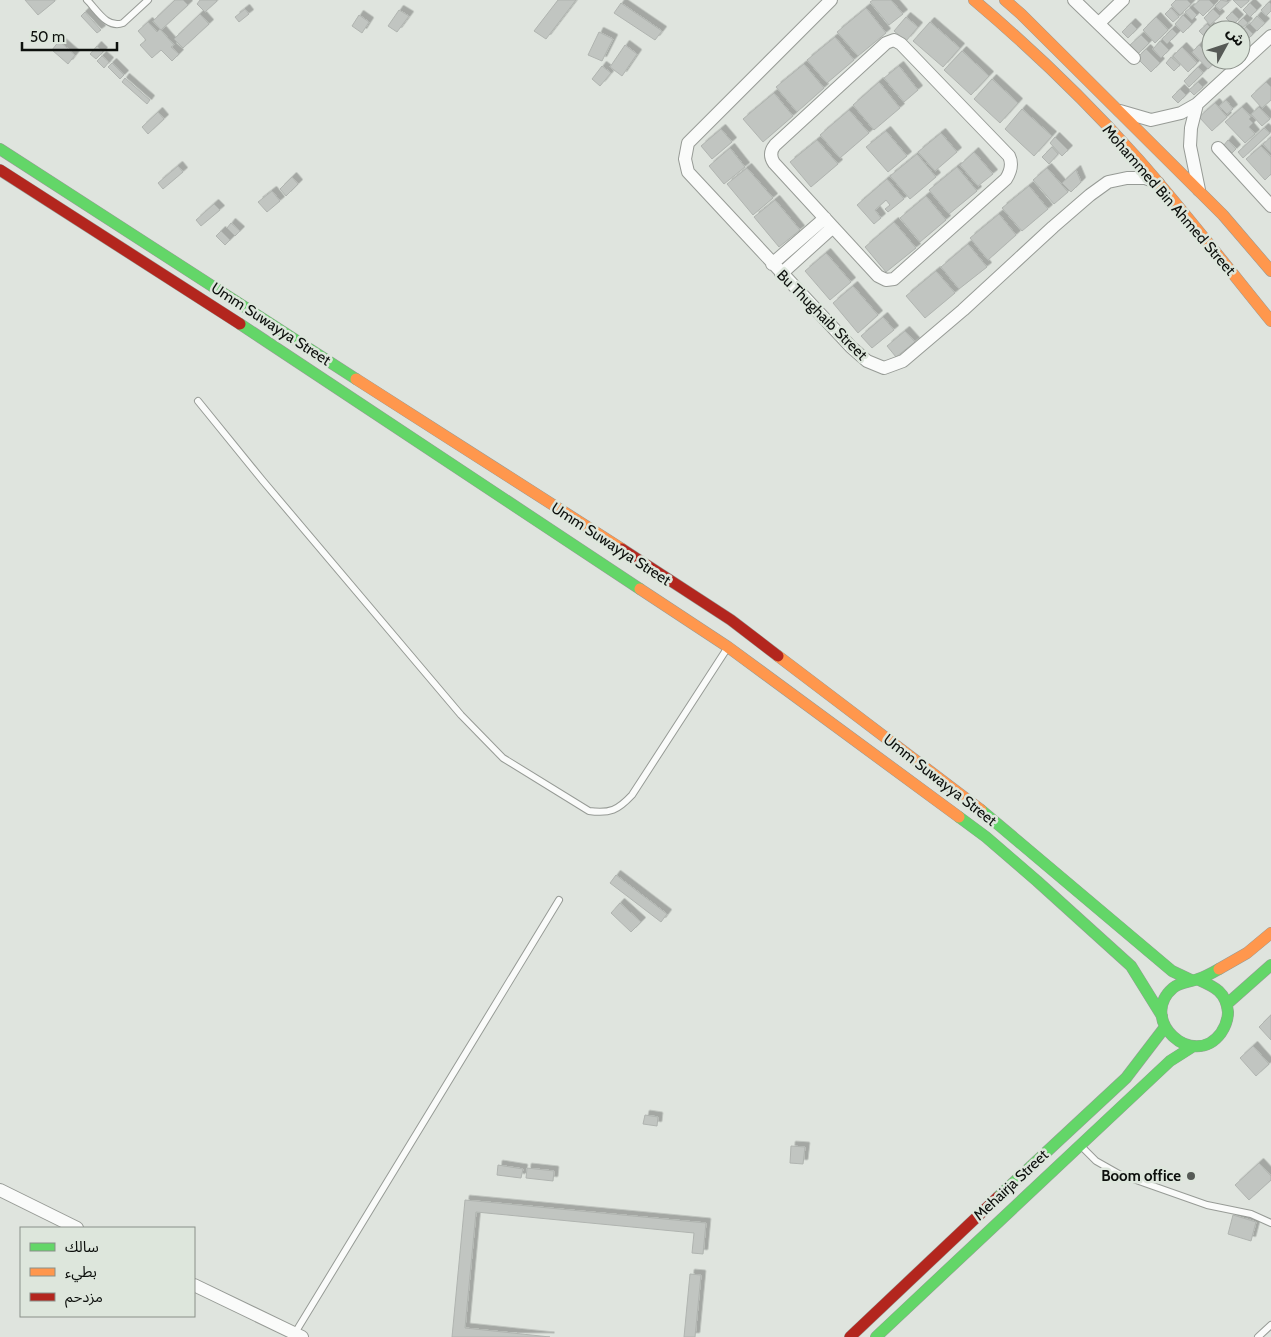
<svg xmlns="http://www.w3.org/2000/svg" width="1271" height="1337" font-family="Cabin,'Noto Sans Arabic',sans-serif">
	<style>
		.building { fill: #c1c5c1; stroke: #b0b4b0; filter: url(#shadow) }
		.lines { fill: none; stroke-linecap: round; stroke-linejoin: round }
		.lane-casing { stroke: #979b96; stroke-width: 8 }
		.street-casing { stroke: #979b96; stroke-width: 14 }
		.fast-casing { stroke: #979b96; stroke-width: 12 }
		.slow-casing { stroke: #979b96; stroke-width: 12 }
		.jam-casing { stroke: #979b96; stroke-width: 12 }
		.lane { stroke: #fafbfa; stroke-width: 6 }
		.street { stroke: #fafbfa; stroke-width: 12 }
		.fast { stroke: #63d668; stroke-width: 11 }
		.slow { stroke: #ff974d; stroke-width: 11 }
		.jam { stroke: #b3261e; stroke-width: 11 }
		.poi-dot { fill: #565a56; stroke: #dde6dc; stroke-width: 2 }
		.labels { text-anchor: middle; stroke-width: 5; stroke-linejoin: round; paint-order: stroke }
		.street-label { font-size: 15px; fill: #0d100d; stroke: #dde6dc }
		.poi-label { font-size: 15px; font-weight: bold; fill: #0d100d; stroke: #dde6dc; text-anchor: end }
	</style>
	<defs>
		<filter id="shadow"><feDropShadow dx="4.5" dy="-4.5" stdDeviation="0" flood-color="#0004"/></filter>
	</defs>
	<rect width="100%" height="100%" fill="#dfe4de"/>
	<path class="building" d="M25,0H54L55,1L38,15Z
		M175,0H183L188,5L161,30L153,21Z
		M200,0H216L217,1L205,12L197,4Z
		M558,0H576L546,39L534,31Z
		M873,0H891L903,14L889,25L870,2Z
		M1176,0H1187L1191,4L1180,15L1171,5Z
		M1200,0H1209L1214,5L1203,16L1193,6Z
		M1221,0L1229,2L1220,10L1215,6Z
		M1233,0H1248L1249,1L1241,8Z
		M1269,2L1271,4V11L1266,16L1261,10Z
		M621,3L662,31L655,40L614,13Z
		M1250,3L1257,10L1250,17L1243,10Z
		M866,8L886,33L858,56L837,32Z
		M1171,8L1179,17L1173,22L1165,14Z
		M1190,8L1197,15L1192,20L1185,12Z
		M245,9L249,14L239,22L235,17Z
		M1213,9L1220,16L1210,25L1204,18Z
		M399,10L409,16L397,32L388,26Z
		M85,12L101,30L97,33L81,16Z
		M1232,12L1239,19L1233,25L1226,18Z
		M200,14L209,24L183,48L174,39Z
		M359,15L369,22L362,33L352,26Z
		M1183,15L1192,24L1183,33L1175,24Z
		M1257,16L1265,23L1257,31L1250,24Z
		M906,17L918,27L906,41L894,31Z
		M1156,17L1168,30L1155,43L1143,30Z
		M1243,18L1248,23L1240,30H1236L1234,27Z
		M148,22L157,32L160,29L174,45L171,47L179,54L172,61L161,50L152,58L140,45L146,40L138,31Z
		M930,22L960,48L943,67L913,41Z
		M1131,23L1137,29L1128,38L1122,32Z
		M1207,24L1212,29L1215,27L1218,30H1211V43L1199,31Z
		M1246,27L1253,34L1246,41L1241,36V31Z
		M1172,29L1177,34L1167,44L1162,39Z
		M599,32L613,39L602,61L588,55Z
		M1141,35L1149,43L1138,54L1130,45Z
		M835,37L854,60L827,83L807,60Z
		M59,41L75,55L68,64L52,50Z
		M1160,41L1169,50L1161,58L1153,49Z
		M625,45L637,54L622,76L610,67Z
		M1199,45L1202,48L1206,45L1211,51V60H1218L1208,69L1192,52Z
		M97,46L103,52L96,59L90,54Z
		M1182,47L1197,63L1188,72L1173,56Z
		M1146,49L1160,63L1151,72L1137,58Z
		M962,51L989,76L971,95L944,70Z
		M102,56L109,62L104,68L97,61Z
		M1171,57L1180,65L1174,71L1166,63Z
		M112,63L124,75L120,79L108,67Z
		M804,64L824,88L797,112L776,87Z
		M602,66L611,73L600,86L592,79Z
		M899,66L918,90L904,102L884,78Z
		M1198,67L1203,73L1189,87L1184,81Z
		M125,78L150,100L147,104L122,82Z
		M992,79L1018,103L1000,123L974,99Z
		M879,82L900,108L874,130L853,105Z
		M1198,82L1203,87L1194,95L1189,90Z
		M1266,82L1271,87V100L1262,108L1251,96Z
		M1180,89L1186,95L1178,103L1172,97Z
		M774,93L793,116L763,142L743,119Z
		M1226,100L1233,109L1227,114L1219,106Z
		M1215,103L1227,117L1212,131L1199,117Z
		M1242,107L1251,117L1249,119L1253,123L1249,127L1255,134L1245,143L1225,122Z
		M1259,107L1270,119L1262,126L1251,114Z
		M1022,109L1052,136L1034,156L1005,129Z
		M849,110L869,133L840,158L820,135Z
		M158,112L164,119L148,134L142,127Z
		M1264,128L1270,133L1243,158L1238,152Z
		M721,129L732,142L712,159L701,146Z
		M886,131L907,156L888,172L866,147Z
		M941,133L957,152L935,171L918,152Z
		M1055,137L1068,150L1062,156L1050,143Z
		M1271,137V153L1263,144Z
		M817,140L838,164L811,187L790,162Z
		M1228,140L1236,149L1232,153L1224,145Z
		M1261,146L1271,157V174L1265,180L1246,159Z
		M1052,147L1058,154L1049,164L1042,157Z
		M730,148L745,167L724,184L709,166Z
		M974,152L993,174L978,186L960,165Z
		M917,154L936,177L910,199L890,176Z
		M178,166L183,172L163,189L158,183Z
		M957,167L977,191L949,214L929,190Z
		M747,168L773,198L753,215L727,184Z
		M1047,168L1068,192L1054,204L1033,180Z
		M1076,170L1081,182L1071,192L1062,183Z
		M292,177L298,184L286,196L280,189Z
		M887,179L904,199L888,212L885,209L890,205L886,200L875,210L881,218L874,224L857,205Z
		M1029,186L1048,209L1022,231L1002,208Z
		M272,191L280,201L267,212L258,202Z
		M926,196L946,220L920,242L900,218Z
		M775,200L800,230L779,247L754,217Z
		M214,204L220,210L201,226L196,220Z
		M999,214L1016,235L988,260L970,238Z
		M894,222L916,248L886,272L865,247Z
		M231,223L240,231L235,236L227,228Z
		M221,231L230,240L225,245L216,236Z
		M968,244L987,267L959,289L941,267Z
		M826,253L851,282L830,300L805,271Z
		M936,271L955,293L925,318L906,296Z
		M853,286L878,315L858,333L833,303Z
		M883,317L894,330L872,348L861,336Z
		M905,331L915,342L896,357L887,346Z
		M616,875L667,914L661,922L610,883Z
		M620,903L641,922L631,932L611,913Z
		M1271,1015V1040L1259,1027Z
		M1253,1046L1269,1064L1256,1076L1240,1058Z
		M645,1115L658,1117L657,1126L643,1124Z
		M791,1146L805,1147L803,1164L790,1163Z
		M1259,1163L1271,1176V1180L1249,1200L1235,1185Z
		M498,1165L523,1169L521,1178L497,1175Z
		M527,1168L554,1171L553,1181L526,1178Z
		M465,1200L706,1223L703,1254L692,1253L694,1233L476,1212L465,1328L550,1337H452Z
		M1233,1215L1256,1222L1251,1241L1228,1234Z
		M690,1274L701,1275L695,1337H684Z"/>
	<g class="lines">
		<defs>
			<path id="lane" d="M87,0C97,10 107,29 123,23L148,0
				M198,401L263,481L461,715L503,758L589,811C610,814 618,810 632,795L728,647
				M1081,1146L1096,1161L1119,1174L1207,1205L1251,1214L1271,1223
				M295,1333L559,900
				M1258,1337L1271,1325"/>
			<path id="street" d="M831,0L688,143L685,159L688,172L851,347L867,361L884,368L903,361L963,310L1053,227L1090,195L1108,182L1127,178H1145L1158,183
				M1074,0L1134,58
				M1099,23L1123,0
				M894,40L901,44L1009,156C1013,164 1011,171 1006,179L894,279L886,280L878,276L774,163C770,157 770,151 775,145L886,43Z
				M1197,104L1191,128L1190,146L1199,190
				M1120,111L1151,120L1181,113L1197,104L1271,36
				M1218,148L1271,206
				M772,264L825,218
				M781,274L833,227
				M0,1190L77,1228
				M194,1285L302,1337"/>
			<path id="fast" d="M0,149L356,379
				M240,324L640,589
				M981,810L1172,971L1191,980
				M959,817L986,837L1037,881L1131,966L1162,1016
				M1199,980C1215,987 1226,992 1228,1012C1228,1019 1225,1027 1221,1033C1193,1071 1137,1019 1173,988C1180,982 1190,982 1198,979C1205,977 1212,973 1219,969
				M1227,1004L1271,965
				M998,1197L1126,1078L1165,1027
				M876,1337L1170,1061L1192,1047"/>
			<path id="slow" d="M974,0C1032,49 1087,102 1138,159C1184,211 1227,267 1271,321
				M1005,0L1021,14L1223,215L1271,271
				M356,379L622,549
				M640,589L728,647L959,817
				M778,656L981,810
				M1219,969L1247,953L1271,933"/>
			<path id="jam" d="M0,170L240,324
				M622,549L731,620L778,656
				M850,1337L998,1197"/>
		</defs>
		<use href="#lane" class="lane-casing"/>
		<use href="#street" class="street-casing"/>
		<use href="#fast" class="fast-casing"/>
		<use href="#slow" class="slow-casing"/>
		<use href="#jam" class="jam-casing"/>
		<use href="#lane" class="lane"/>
		<use href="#street" class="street"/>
		<use href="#fast" class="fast"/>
		<use href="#slow" class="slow"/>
		<use href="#jam" class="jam"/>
	</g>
	<circle class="poi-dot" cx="1191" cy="1176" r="5"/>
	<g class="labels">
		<g class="street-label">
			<text transform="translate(1169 200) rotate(49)" y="5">Mohammed Bin Ahmed Street</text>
			<text transform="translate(822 315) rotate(45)" y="5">Bu Thughaib Street</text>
			<text transform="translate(271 324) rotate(33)" y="5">Umm Suwayya Street</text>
			<text transform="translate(611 544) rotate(33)" y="5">Umm Suwayya Street</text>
			<text transform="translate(940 780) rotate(38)" y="5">Umm Suwayya Street</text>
			<text transform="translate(1011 1185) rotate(-43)" y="5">Mehairja Street</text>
		</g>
		<g class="poi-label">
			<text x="1181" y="1181">Boom office</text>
		</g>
	</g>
	<rect x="20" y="1227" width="175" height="90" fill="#dde6dc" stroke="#8a9089"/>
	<rect x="30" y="1243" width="25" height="8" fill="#63d668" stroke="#8a9089"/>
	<text x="65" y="1252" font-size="15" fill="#0d100d">سالك</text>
	<rect x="30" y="1268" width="25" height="8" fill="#ff974d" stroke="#8a9089"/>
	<text x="65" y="1277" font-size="15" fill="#0d100d">بطيء</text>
	<rect x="30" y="1293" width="25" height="8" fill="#b3261e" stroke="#8a9089"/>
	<text x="65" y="1302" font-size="15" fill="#0d100d">مزدحم</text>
	<g transform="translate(1226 45) rotate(50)"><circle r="24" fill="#dde6dc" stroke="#8a9089"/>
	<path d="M0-4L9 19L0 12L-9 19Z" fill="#565a56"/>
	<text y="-8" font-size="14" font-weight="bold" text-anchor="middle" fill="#0d100d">ش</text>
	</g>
	<path d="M22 42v8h95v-8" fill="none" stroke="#0d100d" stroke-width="2.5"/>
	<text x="30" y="42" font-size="15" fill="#0d100d" stroke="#dde6dc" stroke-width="4" paint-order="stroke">50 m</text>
</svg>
